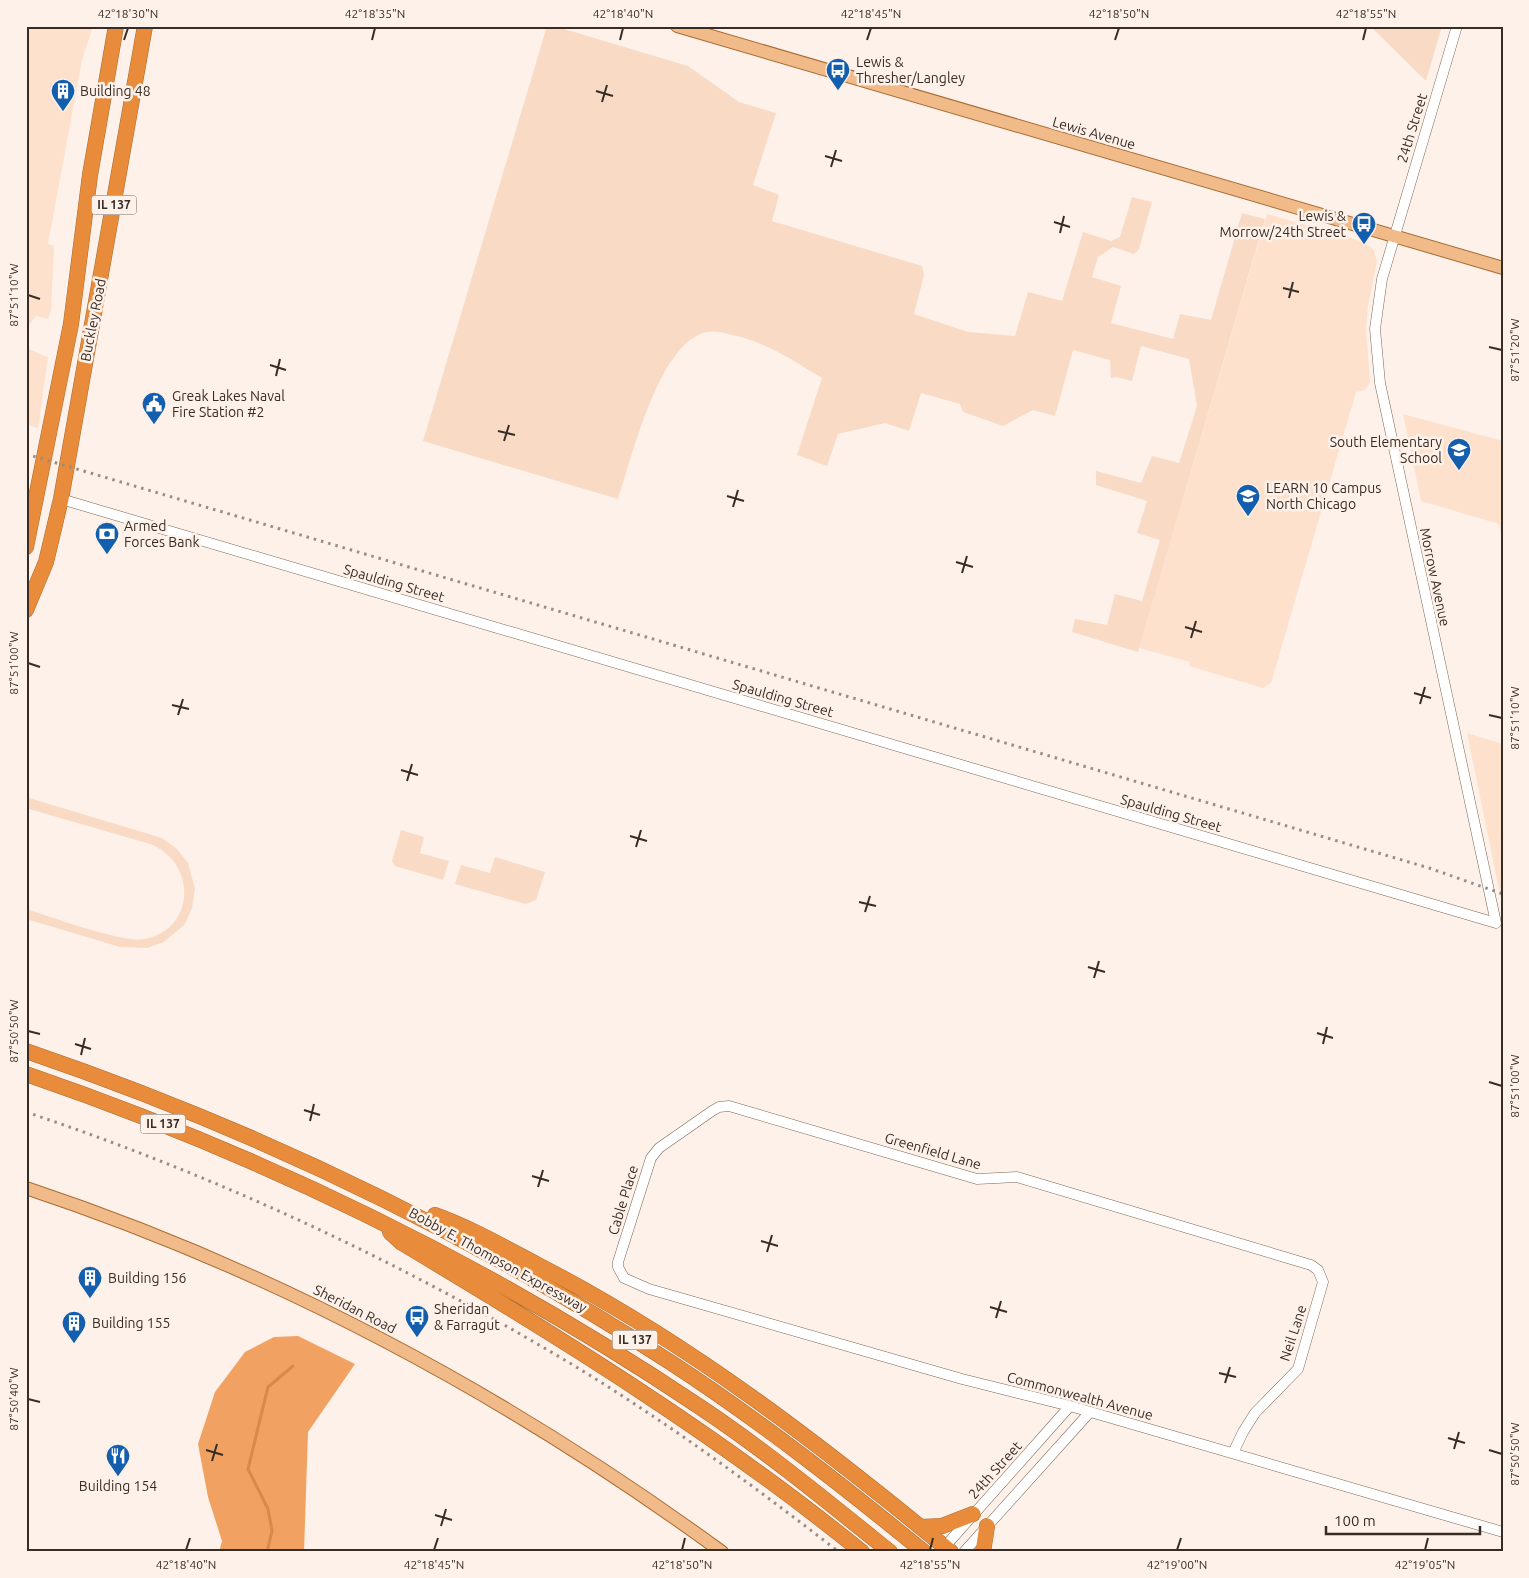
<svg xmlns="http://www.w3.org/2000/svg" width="1529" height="1578" font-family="Ubuntu,sans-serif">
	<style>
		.built { fill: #fde1cd }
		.green { fill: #f9dbc5 }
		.forest { fill: #f1a263 }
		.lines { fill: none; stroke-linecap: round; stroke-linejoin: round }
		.stream { stroke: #d78a4a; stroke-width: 3 }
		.minor-casing { stroke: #7e6553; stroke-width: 11 }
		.major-casing { stroke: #aa6b33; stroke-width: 14 }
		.highway-casing { stroke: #aa6b33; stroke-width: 16 }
		.minor { stroke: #fff; stroke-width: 10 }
		.major { stroke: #f1ba89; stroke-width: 12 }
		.highway { stroke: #e88c3b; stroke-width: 15 }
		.rail { stroke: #988d85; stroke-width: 3; stroke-dasharray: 2.5 5; stroke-linecap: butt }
		.ticks { fill: none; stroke: #382d25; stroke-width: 2 }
		.labels { text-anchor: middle; stroke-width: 5; stroke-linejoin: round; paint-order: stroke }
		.shield { fill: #fdf1e9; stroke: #736860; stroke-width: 1 }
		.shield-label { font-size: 12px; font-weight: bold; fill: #382d25 }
		.poi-label { font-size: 14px; fill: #382d25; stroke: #fdf1e9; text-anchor: start }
		.street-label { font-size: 14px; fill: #382d25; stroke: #fdf1e9 }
		.neatline { fill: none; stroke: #382d25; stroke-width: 2 }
		.ticks-label { font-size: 12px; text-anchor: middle; fill: #382d25 }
	</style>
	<rect width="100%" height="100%" fill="#fdf1e9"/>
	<path class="built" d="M26,26H93L82,60L48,244L54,246L51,310L48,319L36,316L29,325L26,334Z
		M1267,214L1364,242L1374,250L1377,261L1368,305L1366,329L1370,382L1365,390L1356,392L1271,683L1263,688L1189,666L1190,662L1139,648Z
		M26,348L48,357L38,428L26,424Z
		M1403,414L1503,441V542L1499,524L1421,501Z
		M1467,733L1503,744V905L1502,904Z"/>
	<path class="green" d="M547,26H554L688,66L739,102L776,113L753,185L779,195L772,221L922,266L924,275L914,314L968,332L1015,336L1028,292L1062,301L1083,232L1111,241L1120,237L1132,197L1152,202L1139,249L1134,254L1113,247L1098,257L1092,277L1121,286L1111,323L1173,339L1180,314L1211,320L1242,213L1265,219L1138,652L1072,632L1075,619L1107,625L1115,594L1142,601L1160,540L1137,533L1147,501L1096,485V471L1141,483L1152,456L1179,463L1197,406L1189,359L1141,346L1132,381L1117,377L1111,378L1110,360L1073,350L1055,416L1033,410L1003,426L963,412L960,404L921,393L909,431L885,423L838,434L827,466L797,455L822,378C792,360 771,345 737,336C728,334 716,330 707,332C659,341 632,458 618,499L423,441Z
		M1370,26H1442L1426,81Z
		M26,797L162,838L177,849L188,863L195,889L192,908L185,924L164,942L147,948L120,947L26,919V909C52,917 122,943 144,939C196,930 197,862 150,844L26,808Z
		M401,830L424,837L420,853L449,861L443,880L395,866L392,861Z
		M495,857L545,872L536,900L526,904L455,884L461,865L490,873Z"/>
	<path class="forest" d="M298,1336L355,1364L308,1432L304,1552H219L222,1541L208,1497L198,1444L215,1392L245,1352L274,1337Z"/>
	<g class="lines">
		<path class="stream" d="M267,1552L272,1531L268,1509L248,1469L268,1387L293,1366"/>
		<defs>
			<path id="minor" d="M61,499L1496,923L1380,383L1375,329L1382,279L1457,26
				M1233,1453L1243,1432L1255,1413L1298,1369L1323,1282L1318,1270L1311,1265L1017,1177L977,1179L729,1106L719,1107L712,1111L659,1148L651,1158L618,1262V1267L624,1278L649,1289L962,1379L1070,1406L1503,1532
				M941,1551L1070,1406
				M964,1552L1090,1412"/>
			<path id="major" d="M677,26L1503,268
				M26,1188C276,1271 510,1397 722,1552"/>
			<path id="highway" d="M26,547L71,324L90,175L116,26
				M26,610L46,562L61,499L145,26
				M26,1051C255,1129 467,1231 670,1362C759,1420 842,1485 924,1552
				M26,1074C265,1156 490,1266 700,1407C766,1451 828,1502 890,1552
				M435,1215C471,1228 504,1247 538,1265C688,1342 821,1445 951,1552
				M390,1232L402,1243C561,1338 718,1435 862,1552
				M921,1527L942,1526L973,1514
				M983,1552L987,1526"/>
		</defs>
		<use href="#minor" class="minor-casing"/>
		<use href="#major" class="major-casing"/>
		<use href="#highway" class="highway-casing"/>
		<use href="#minor" class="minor"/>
		<use href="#major" class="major"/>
		<use href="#highway" class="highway"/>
		<path class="rail" d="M26,454L1429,868L1503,894
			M26,1112C214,1175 393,1258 563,1359C660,1417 750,1483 839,1552"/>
	</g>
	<path class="ticks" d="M124,40L128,28M372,40L375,28M620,40L623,28M867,40L871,28M1115,40L1119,28M1363,40L1366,28M596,91L613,96M602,102L607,85M825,156L842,161M831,167L836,150M1054,222L1070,227M1060,233L1064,216M1283,288L1299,292M28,295L40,299M1289,298L1293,282M1489,347L1502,350M270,365L286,370M276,376L280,359M498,431L515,435M504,441L509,425M727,496L744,501M733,507L738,490M956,562L973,567M962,573L967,556M1185,627L1202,632M1191,638L1196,621M28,663L40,667M1414,693L1431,698M1420,704L1425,687M172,705L189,709M178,715L183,699M1489,715L1502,718M401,770L418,775M407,781L412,764M630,836L647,841M636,847L641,830M859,902L876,906M865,912L870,896M1088,967L1105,972M1094,978L1099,961M28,1031L40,1034M1317,1033L1333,1038M75,1044L91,1049M1323,1044L1327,1027M81,1055L85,1038M1489,1082L1502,1086M304,1110L320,1115M310,1121L314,1104M532,1176L549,1181M538,1187L543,1170M761,1241L778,1246M767,1252L772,1235M990,1307L1007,1312M996,1318L1001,1301M1219,1373L1236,1377M1225,1383L1230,1367M28,1399L40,1402M1448,1438L1465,1443M1454,1449L1459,1432M206,1450L223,1455M1489,1450L1502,1454M212,1461L217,1444M435,1515L452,1520M441,1526L446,1509M186,1550L190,1538M434,1550L438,1538M682,1550L685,1538M930,1550L933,1538M1177,1550L1181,1538M1425,1550L1428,1538"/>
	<defs>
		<symbol id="bus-pin" viewBox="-11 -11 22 30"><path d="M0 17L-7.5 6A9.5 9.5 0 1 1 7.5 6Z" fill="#135fae" stroke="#fdf1e9"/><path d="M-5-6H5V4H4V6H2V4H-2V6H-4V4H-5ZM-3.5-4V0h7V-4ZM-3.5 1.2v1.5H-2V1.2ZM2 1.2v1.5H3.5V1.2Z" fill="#fff"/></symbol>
		<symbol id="building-pin" viewBox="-11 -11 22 30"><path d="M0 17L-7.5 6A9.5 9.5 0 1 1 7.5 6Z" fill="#135fae" stroke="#fdf1e9"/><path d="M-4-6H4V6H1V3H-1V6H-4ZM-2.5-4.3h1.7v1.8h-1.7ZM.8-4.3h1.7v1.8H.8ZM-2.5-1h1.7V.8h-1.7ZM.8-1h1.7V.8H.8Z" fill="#fff"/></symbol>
		<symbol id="civic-pin" viewBox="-11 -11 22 30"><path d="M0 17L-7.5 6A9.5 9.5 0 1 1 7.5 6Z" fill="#135fae" stroke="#fdf1e9"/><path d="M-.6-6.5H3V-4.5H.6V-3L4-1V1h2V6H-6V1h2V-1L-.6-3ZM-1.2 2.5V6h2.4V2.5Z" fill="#fff"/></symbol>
		<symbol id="school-pin" viewBox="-11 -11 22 30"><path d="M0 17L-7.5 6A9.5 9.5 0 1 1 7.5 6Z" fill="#135fae" stroke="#fdf1e9"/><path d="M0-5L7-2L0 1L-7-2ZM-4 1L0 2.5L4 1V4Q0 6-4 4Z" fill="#fff"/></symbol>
		<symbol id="bank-pin" viewBox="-11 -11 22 30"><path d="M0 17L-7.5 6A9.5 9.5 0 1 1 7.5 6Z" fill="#135fae" stroke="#fdf1e9"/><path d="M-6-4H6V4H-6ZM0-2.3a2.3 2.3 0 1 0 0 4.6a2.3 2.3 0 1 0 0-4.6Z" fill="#fff"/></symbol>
		<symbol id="restaurant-pin" viewBox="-11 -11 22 30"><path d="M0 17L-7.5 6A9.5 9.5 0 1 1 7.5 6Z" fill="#135fae" stroke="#fdf1e9"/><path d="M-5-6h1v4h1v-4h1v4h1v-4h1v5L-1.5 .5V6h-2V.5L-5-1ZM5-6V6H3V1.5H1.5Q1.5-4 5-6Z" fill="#fff"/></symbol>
	</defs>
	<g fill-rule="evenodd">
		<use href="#bus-pin" x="824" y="56" width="28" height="38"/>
		<use href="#building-pin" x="49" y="77" width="28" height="38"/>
		<use href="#bus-pin" x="1350" y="210" width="28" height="38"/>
		<use href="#civic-pin" x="140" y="390" width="28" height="38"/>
		<use href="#school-pin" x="1445" y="436" width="28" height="38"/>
		<use href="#school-pin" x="1234" y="482" width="28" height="38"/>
		<use href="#bank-pin" x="93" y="520" width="28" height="38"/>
		<use href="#building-pin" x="76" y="1264" width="28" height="38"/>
		<use href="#bus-pin" x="403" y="1303" width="28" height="38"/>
		<use href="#building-pin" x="60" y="1309" width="28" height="38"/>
		<use href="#restaurant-pin" x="104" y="1442" width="28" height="38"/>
	</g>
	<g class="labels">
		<g class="shield">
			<rect x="91.5" y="195.5" width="45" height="19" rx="4"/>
			<rect x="140.5" y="1114.5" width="45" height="19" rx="4"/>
			<rect x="612.5" y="1330.5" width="45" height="19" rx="4"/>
		</g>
		<g class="shield-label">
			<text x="114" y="209">IL 137</text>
			<text x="163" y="1128">IL 137</text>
			<text x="635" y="1344">IL 137</text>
		</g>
		<g class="poi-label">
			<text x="856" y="67">Lewis &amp;<tspan x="856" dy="16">Thresher/Langley</tspan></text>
			<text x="80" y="96">Building 48</text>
			<text x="1346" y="221" text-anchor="end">Lewis &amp;<tspan x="1346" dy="16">Morrow/24th Street</tspan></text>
			<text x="172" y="401">Greak Lakes Naval<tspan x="172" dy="16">Fire Station #2</tspan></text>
			<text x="1442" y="447" text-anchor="end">South Elementary<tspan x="1442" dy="16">School</tspan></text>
			<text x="1266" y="493">LEARN 10 Campus<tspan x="1266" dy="16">North Chicago</tspan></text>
			<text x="124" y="531">Armed<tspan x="124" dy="16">Forces Bank</tspan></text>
			<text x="108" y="1283">Building 156</text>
			<text x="434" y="1314">Sheridan<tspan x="434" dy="16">&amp; Farragut</tspan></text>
			<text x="92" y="1328">Building 155</text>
			<text x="118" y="1491" text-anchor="middle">Building 154</text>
		</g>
		<g class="street-label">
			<text transform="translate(1412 128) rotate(-73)" y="5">24th Street</text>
			<text transform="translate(1094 133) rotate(16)" y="5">Lewis Avenue</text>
			<text transform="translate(93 320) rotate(-79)" y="5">Buckley Road</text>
			<text transform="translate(1435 577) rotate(78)" y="5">Morrow Avenue</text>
			<text transform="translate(394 583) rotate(16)" y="5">Spaulding Street</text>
			<text transform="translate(783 698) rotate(16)" y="5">Spaulding Street</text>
			<text transform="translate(1171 813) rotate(16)" y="5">Spaulding Street</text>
			<text transform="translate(933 1151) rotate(16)" y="5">Greenfield Lane</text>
			<text transform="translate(623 1200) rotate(-73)" y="5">Cable Place</text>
			<text transform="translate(498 1260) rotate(29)" y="5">Bobby E. Thompson Expressway</text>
			<text transform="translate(355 1309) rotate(27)" y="5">Sheridan Road</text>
			<text transform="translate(1293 1333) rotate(-72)" y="5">Neil Lane</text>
			<text transform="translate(1080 1396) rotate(15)" y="5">Commonwealth Avenue</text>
			<text transform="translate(995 1470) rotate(-48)" y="5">24th Street</text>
		</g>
	</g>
	<rect width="1529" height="1578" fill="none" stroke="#fdf1e9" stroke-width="55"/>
	<path d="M1326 1526v8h154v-8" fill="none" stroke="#382d25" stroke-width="2.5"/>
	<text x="1334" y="1526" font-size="15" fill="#382d25" stroke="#fdf1e9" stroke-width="4" paint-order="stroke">100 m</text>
	<rect x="28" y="28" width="1474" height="1522" class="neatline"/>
	<g class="ticks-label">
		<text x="128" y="18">42°18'30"N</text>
		<text x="375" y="18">42°18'35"N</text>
		<text x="623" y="18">42°18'40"N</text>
		<text x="871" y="18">42°18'45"N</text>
		<text x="1119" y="18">42°18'50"N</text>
		<text x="1366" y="18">42°18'55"N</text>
		<text transform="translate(14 295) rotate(-90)" y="4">87°51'10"W</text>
		<text transform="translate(1515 350) rotate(-90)" y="4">87°51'20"W</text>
		<text transform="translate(14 663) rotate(-90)" y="4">87°51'00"W</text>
		<text transform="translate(1515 718) rotate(-90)" y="4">87°51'10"W</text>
		<text transform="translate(14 1031) rotate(-90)" y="4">87°50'50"W</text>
		<text transform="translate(1515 1086) rotate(-90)" y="4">87°51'00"W</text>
		<text transform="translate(14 1399) rotate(-90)" y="4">87°50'40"W</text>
		<text transform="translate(1515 1454) rotate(-90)" y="4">87°50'50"W</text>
		<text x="186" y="1569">42°18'40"N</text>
		<text x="434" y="1569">42°18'45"N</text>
		<text x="682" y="1569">42°18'50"N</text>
		<text x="930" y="1569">42°18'55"N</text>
		<text x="1177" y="1569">42°19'00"N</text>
		<text x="1425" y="1569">42°19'05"N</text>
	</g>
</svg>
